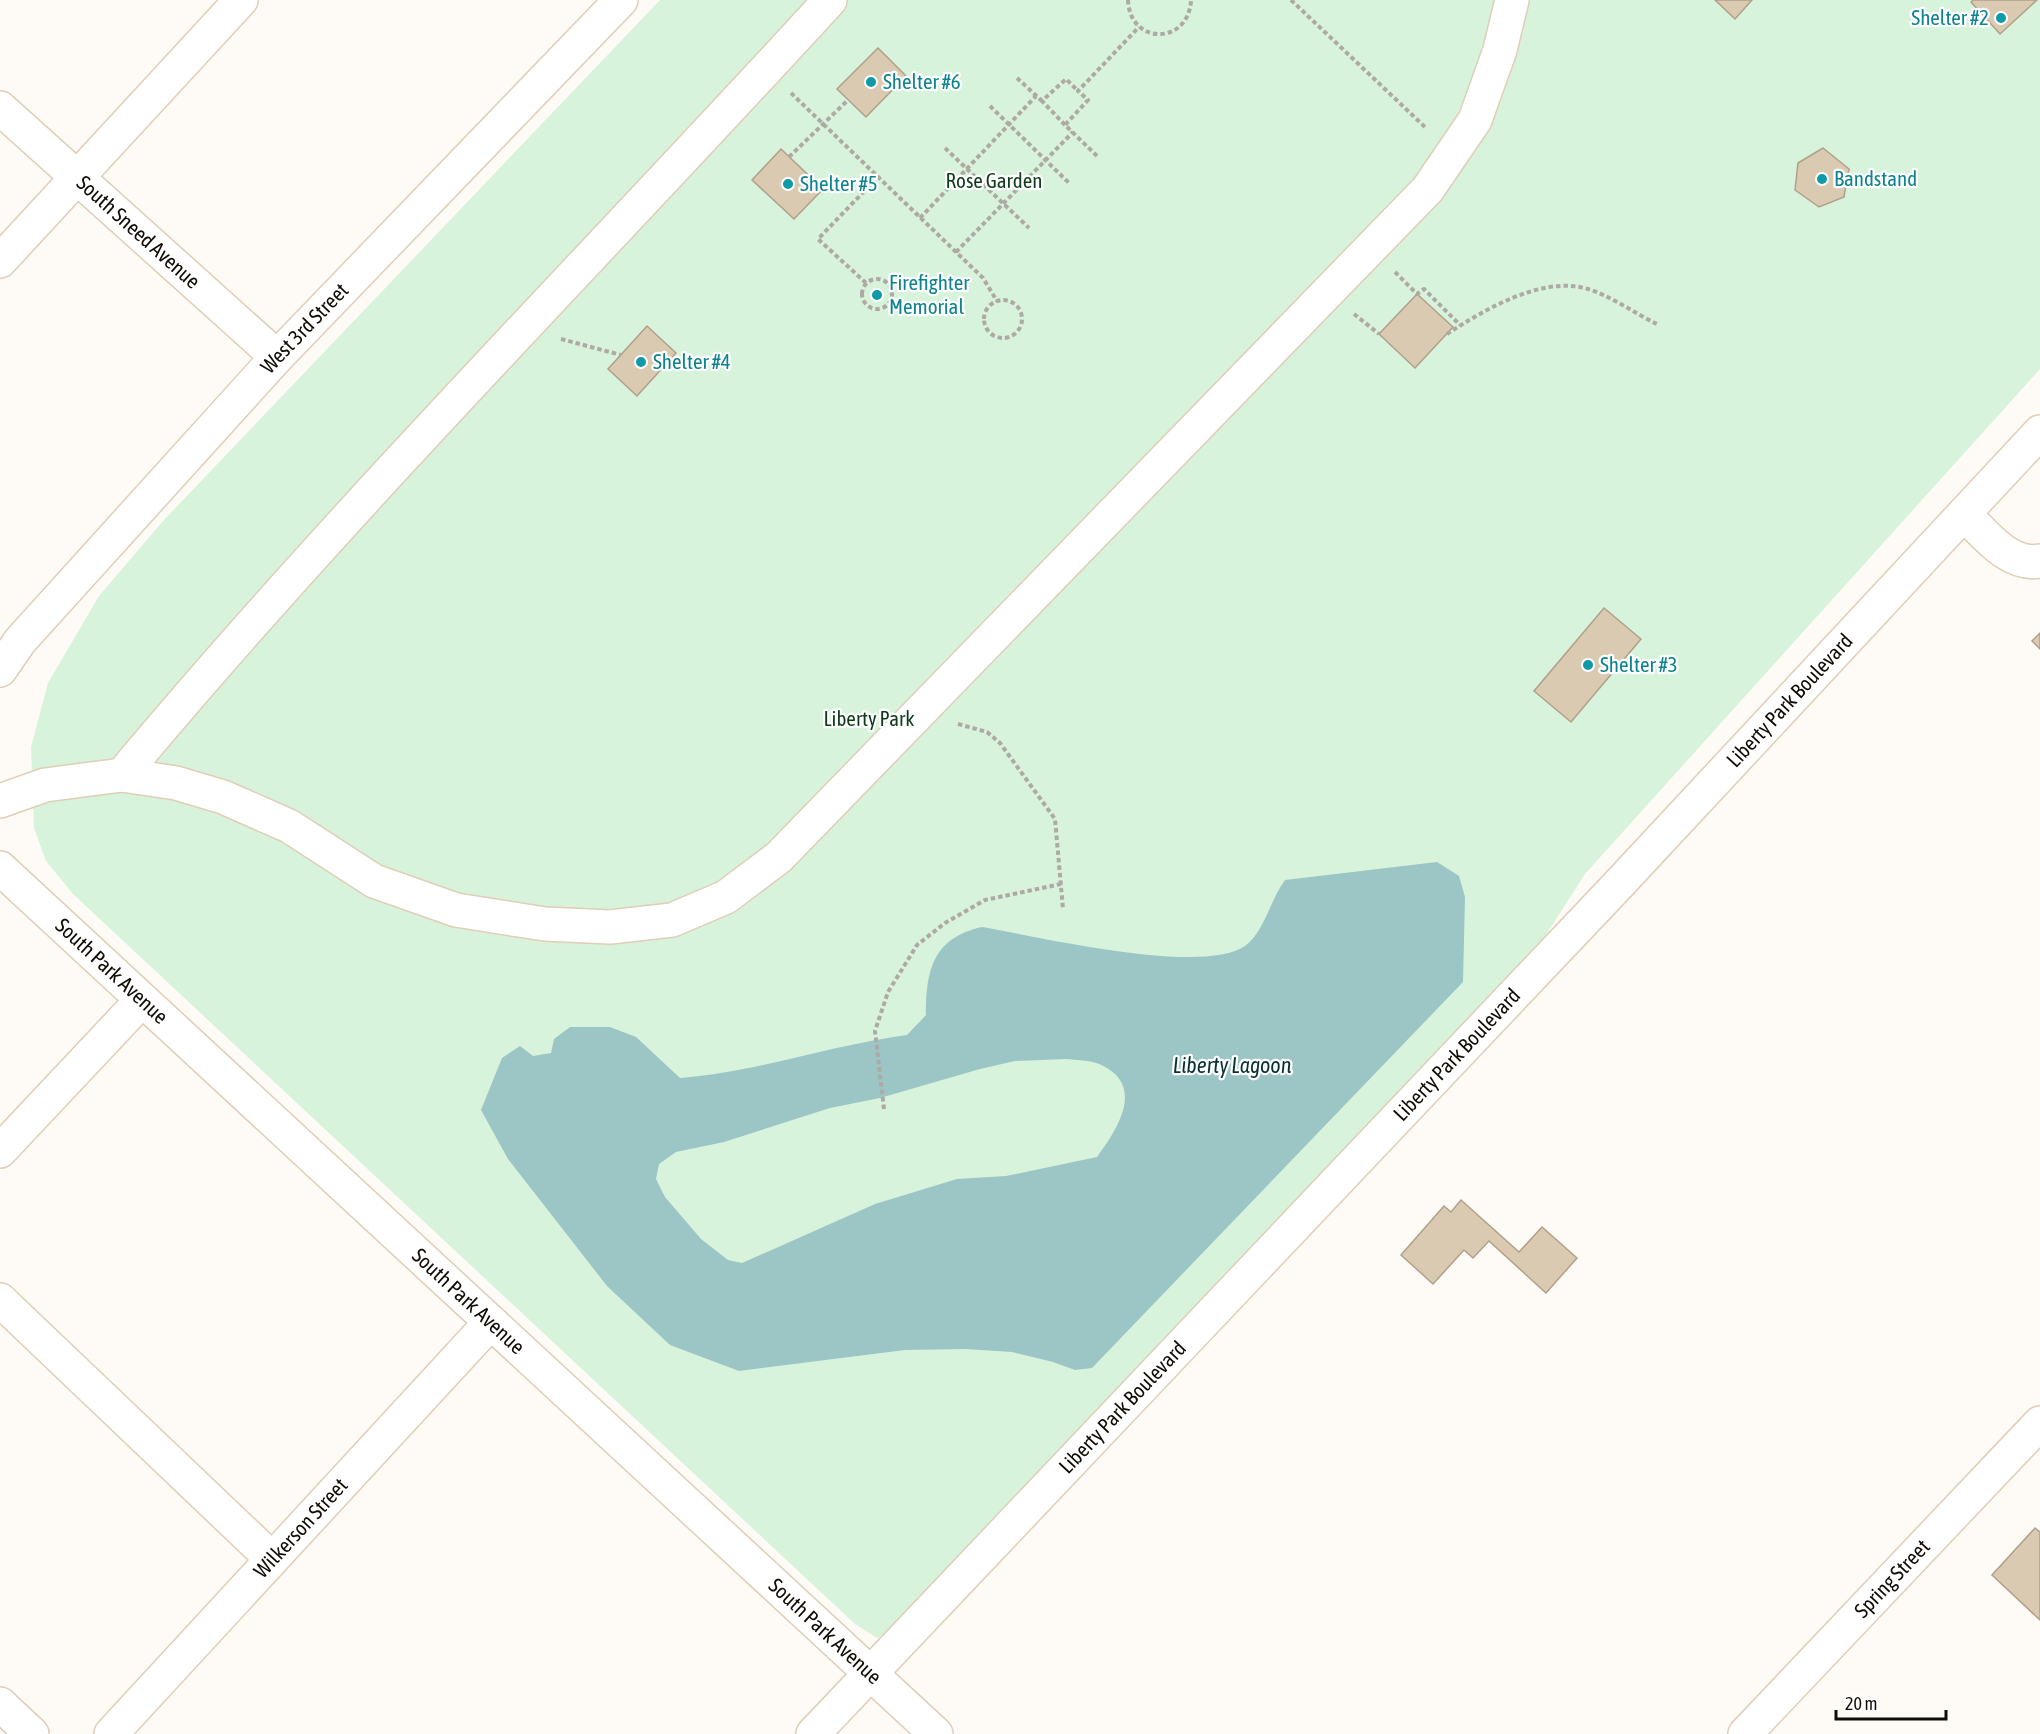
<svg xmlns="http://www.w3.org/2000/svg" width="2040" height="1734" font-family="'Asap Condensed',sans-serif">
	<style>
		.green { fill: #d8f3dc }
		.water { fill: #9cc5c6; fill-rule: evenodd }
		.building { fill: #dbcab2; stroke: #b0a089; stroke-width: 1.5 }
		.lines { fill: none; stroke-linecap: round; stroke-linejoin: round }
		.minor-casing { stroke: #e0ceb7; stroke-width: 36 }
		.path { stroke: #aea9a3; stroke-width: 4; stroke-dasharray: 4.5 3; stroke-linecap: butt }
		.minor { stroke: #fff; stroke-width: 33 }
		.culture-dot { fill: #0f9aa8; stroke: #fff; stroke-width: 2 }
		.labels { text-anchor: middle; stroke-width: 4.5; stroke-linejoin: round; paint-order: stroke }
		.culture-label { font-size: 21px; fill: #0d838f; stroke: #fff; text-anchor: start }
		.park-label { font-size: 21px; fill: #0f3b1b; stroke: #fff }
		.street-label { font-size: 21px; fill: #110c05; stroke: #fff }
		.water-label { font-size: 22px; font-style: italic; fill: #073132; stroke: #fff }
	</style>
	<rect width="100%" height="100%" fill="#fefaf5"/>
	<path class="green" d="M660,0H2040V369L1585,874L1530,960L899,1628L877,1638L855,1624L73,894L46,861L34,828L31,747L48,683L99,596L163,521Z"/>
	<path class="water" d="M1437,862L1459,876L1465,897L1463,982L1092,1368L1075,1370L1053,1362L1012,1352L965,1349L905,1350L739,1371L670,1345L607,1286L508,1159L481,1110L502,1058L520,1046L533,1056L551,1053L554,1039L570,1027H610L636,1037L680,1078C757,1072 831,1045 907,1035L926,1015C926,970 933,938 982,927C1035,936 1202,976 1245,946C1265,931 1270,900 1285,880ZM1066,1059C1076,1060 1090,1060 1099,1064C1146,1084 1119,1127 1097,1157L1006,1176L957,1179L875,1204L742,1263L728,1260L701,1239L665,1197L656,1179L659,1164L676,1152L724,1142L830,1108L880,1098L980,1069L1015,1061Z"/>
	<path class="building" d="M1715,0H1752L1735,19Z
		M1973,0H2037L2000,34L1971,2Z
		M878,48L906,76L866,117L837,89Z
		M1823,148L1849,169L1844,197L1819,207L1795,190L1798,163Z
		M781,149L823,189L794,219L752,180Z
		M1417,294L1453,327L1415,368L1379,334Z
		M647,326L676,353L637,396L608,369Z
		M1604,608L1641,639L1571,722L1534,691Z
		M2040,633V649L2032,641Z
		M1461,1200L1519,1252L1542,1227L1577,1258L1546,1293L1489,1241L1473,1258L1464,1250L1433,1284L1401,1255L1444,1206L1451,1212Z
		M2035,1528L2040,1532V1620L1992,1575Z"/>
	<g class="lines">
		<defs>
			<g id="minor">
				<path id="s1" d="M0,108L277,357"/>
				<path d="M0,261L241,0"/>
				<path d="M1964,514C1984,533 2009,567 2040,561"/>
				<path id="s2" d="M0,670L20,641L277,357L621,0"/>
				<path d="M122,775C346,507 594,258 830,0"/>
				<path d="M0,801L45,785L122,775L176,783L223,797L289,826L374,881L456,910L545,924L610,927L672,920L726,897L779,857L1428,189L1475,120L1500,50L1512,0"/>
				<path id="s3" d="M0,868L936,1734"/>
				<path d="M0,1151L142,1000"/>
				<path d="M0,1300L272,1559"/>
				<path d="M0,1704L32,1734"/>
				<path id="s4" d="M111,1734L491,1322"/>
				<path id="s5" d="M813,1734L1618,885L2040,432"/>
				<path id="s6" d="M1745,1734L2040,1423"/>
			</g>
		</defs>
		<use href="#minor" class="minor-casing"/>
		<path class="path" d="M1128,0C1130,46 1189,45 1191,0
			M1291,0L1426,128
			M1017,78L1042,101
			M791,93L983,278L997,301
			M990,106L1069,183
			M1065,125L1042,101L1066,79L1078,91
			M945,148L1029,228
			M1097,156L1065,125L1088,100L1078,91L1139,27
			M789,157L848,100
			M920,218L1036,96
			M956,252L1073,132
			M1395,272L1417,294L1424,289L1460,325
			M862 294a15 15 0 1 1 30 0a15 15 0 1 1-30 0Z
			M866,283L818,239L878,177
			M984 319a19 19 0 1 1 38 0a19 19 0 1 1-38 0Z
			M1354,314L1379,334
			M1447,334C1484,310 1542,275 1588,289C1609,295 1636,314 1657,324
			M561,339L621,355
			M958,724L987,732L1000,743L1055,819L1063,909
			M884,1109L875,1031L888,992L917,945L945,923L985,900L1061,884"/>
		<use href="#minor" class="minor"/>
	</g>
	<g class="culture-dot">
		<circle cx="2001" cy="18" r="6"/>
		<circle cx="871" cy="82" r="6"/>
		<circle cx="1822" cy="179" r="6"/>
		<circle cx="788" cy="184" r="6"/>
		<circle cx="877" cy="295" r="6"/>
		<circle cx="641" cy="362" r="6"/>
		<circle cx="1588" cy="665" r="6"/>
	</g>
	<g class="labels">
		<g class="culture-label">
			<text x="1989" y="25" text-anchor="end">Shelter #2</text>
			<text x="883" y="89">Shelter #6</text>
			<text x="1834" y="186">Bandstand</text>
			<text x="800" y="191">Shelter #5</text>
			<text x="889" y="290">Firefighter<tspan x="889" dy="24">Memorial</tspan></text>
			<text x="653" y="369">Shelter #4</text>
			<text x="1600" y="672">Shelter #3</text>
		</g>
		<g class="park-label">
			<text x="994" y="188">Rose Garden</text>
			<text x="869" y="726">Liberty Park</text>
		</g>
		<g class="street-label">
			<text dy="7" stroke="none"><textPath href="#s1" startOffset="186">South Sneed Avenue</textPath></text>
			<text dy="7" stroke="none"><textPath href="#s2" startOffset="458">West 3rd Street</textPath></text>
			<text dy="7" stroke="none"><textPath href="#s5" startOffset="1422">Liberty Park Boulevard</textPath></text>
			<text dy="7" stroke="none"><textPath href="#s3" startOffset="152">South Park Avenue</textPath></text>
			<text dy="7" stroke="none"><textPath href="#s5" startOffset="936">Liberty Park Boulevard</textPath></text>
			<text dy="7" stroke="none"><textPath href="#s3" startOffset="638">South Park Avenue</textPath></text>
			<text dy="7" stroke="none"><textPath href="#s5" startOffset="450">Liberty Park Boulevard</textPath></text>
			<text dy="7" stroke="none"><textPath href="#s4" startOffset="280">Wilkerson Street</textPath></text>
			<text dy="7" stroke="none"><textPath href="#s6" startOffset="214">Spring Street</textPath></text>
			<text dy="7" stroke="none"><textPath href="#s3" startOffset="1124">South Park Avenue</textPath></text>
		</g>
		<g class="water-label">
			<text x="1232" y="1073">Liberty Lagoon</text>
		</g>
	</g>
	<path d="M1836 1710v9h110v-9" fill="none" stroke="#110c05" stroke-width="3"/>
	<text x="1845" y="1710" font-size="18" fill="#110c05" stroke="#ffffff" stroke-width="4.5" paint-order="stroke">20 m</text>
</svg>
